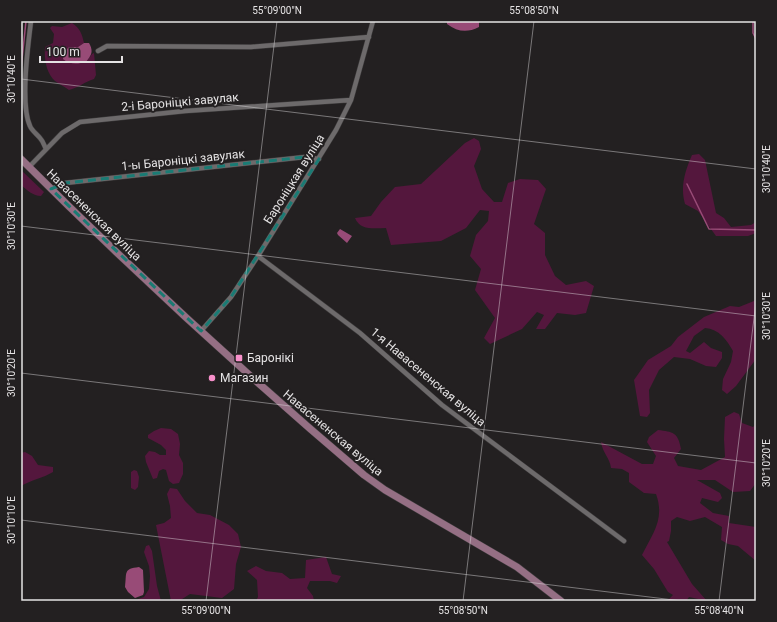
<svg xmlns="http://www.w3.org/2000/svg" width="777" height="622" font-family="Roboto,sans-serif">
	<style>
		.green { fill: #54173d }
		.water { fill: #984b77 }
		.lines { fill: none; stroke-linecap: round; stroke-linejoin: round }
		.stream { stroke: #984b77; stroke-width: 1.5 }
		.minor-casing { stroke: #3c3a3b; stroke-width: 5.5 }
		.secondary-casing { stroke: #3c3a3b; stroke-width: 8 }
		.minor { stroke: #6d6a6b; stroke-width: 4.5 }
		.secondary { stroke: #956f84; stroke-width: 7 }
		.marked { fill: none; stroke: #1a7b74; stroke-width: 3; stroke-dasharray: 8 5; stroke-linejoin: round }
		.ticks { fill: none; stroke: #e5e3e4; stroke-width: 1; stroke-opacity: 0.45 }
		.poi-dot { fill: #f890cb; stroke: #232021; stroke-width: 1.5 }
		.labels { text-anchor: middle; stroke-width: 4; stroke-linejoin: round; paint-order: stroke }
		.street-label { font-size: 12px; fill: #e5e3e4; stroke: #232021 }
		.poi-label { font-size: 12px; fill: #e5e3e4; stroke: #232021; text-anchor: start }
		.neatline { fill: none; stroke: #e5e3e4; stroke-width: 1.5 }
		.ticks-label { font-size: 10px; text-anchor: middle; fill: #e5e3e4 }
	</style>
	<rect width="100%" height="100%" fill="#232021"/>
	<path class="green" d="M72,23C80,28 82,34 84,43L78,47L86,62L92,54L94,53L96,75L94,79C84,82 78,88 69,90C65,87 59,84 55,81C46,73 44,58 45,47L53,43L54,34L50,28L52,26L62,27Z
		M474,138L479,141L481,149L474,166L482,189L494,202H502L508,183L520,179L538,180L546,189L534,224L545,233V255L555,276L566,285L586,281L594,286L586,313L575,315L557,313L545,329H536L544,315L537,312L522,329L490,344L484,338L495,318L475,290L481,269L470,256L476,235L488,221L489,211L480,210L466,228L441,241L391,245L386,228C375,228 360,231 355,218L371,216L381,202L395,187L421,184L465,143Z
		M699,154L705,160L716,213L724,218L731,227L751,225L756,222V233L748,236H716L698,211L685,204C680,187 685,171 692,155Z
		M21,170L44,192L41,196C33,196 27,190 21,185Z
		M756,298V359L736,386L727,394L722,390L723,379L731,362L733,351C727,340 719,329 705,328L694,336L686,351L690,353L704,342L711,348L722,352V358L716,367L706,366L690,359L674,357L659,370L649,390L650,413L647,417L640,416L634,380L648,360L671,346L678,337L704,317L730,306L739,307L754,301Z
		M734,412L739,414L742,423L753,427L756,424V483L750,491L733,492L715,480H697L720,493L722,498L718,502L702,498L700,503L713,513L729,516V523L756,527V561L738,546L728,544L721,540L722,527L705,517L690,521L677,517L671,521V531L669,541L667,542L692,584L707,601L689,597L686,601H667L673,595L668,592L654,569L642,555C653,533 665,519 656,494L644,493L629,482V473L622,469L611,468C610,458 603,454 601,442L642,464H653L656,456L647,442L649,437L658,430C673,432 678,432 681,449L674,458L678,466L701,470L725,457L724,439L725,417Z
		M161,428L171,429L178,434L180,444L179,455L183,463V474L179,483L173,484L169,481L166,470L163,469L159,471L157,478L153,479L146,462L145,456L149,451L155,452L160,455H166V450L161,445L148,438V435L154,431Z
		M25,452L32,456L38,465L53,467V472C43,478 31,480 21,486V453Z
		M134,470L137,471L139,477L138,487L135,490L131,488V472Z
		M170,488L177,489L185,501L197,513L210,515L229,525L238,534L241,547L236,564L234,589L222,598L190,594L179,601H171L156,525L164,523L171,518L170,506L167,494Z
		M149,545L152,551L157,586L161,601H138V599L144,597L149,589L150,576L149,566L144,552L146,546Z
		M326,557L332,574L341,576L337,583L330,581H310L307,588L313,596L314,601H256L258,597L257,580L247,571L256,566L266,571L282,573L290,579L305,578L306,560Z"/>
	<path class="water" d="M447,21H479V27C467,33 458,32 447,24Z
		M84,43H89C94,52 91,55 86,62C78,64 70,65 63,59L64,52L69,47H78Z
		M340,229L352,236L347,243L338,235L337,233Z
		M139,567L143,570L144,592L143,595L135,598L128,592L125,587C127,572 123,569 139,567Z"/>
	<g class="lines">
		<path class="stream" d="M753,21V33L756,39
			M21,69L26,21
			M687,184L709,229L756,230"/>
		<defs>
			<path id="minor" d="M31,21C28,46 20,104 30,126C32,131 37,134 40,138C43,141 44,145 46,149
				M98,51L107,46L251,47L369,37
				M29,167L62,133L80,122L185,111L351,100
				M51,189L65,183L305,157L319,159
				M258,256L360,333L442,405L624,541
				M201,331L231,297L258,256L336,130L351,100L373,21"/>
			<path id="secondary" d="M21,159C131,269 245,374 364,475L385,490L517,567L561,601"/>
		</defs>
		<use href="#minor" class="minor-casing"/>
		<use href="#secondary" class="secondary-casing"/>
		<use href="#minor" class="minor"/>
		<use href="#secondary" class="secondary"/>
	</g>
	<path class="marked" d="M305,157L319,159L231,297L201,331L51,189L65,183Z"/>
	<path class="ticks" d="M749,21L756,22M21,79L756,169M21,226L756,316M21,373L756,463M21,520L682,601M206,601L277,21M463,601L534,21M719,601L756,302"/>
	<g class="poi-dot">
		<rect x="235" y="354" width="8" height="8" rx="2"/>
		<circle cx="212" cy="378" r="4"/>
	</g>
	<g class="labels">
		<g class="street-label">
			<text transform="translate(180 102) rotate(-5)" y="4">2-і Бароніцкі завулак</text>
			<text transform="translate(183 160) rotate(-6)" y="4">1-ы Бароніцкі завулак</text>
			<text transform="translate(294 179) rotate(-58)" y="4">Бароніцкая вуліца</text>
			<text transform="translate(94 215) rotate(44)" y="4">Навасененская вуліца</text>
			<text transform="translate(428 377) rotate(40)" y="4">1-я Навасененская вуліца</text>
			<text transform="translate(333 433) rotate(40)" y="4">Навасененская вуліца</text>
		</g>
		<g class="poi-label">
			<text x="247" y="362">Баронікі</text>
			<text x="220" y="382">Магазин</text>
		</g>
	</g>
	<rect width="777" height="622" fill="none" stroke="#232021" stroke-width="44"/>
	<path d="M40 56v6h82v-6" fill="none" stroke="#e5e3e4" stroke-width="2"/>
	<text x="46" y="56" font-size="12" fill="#e5e3e4" stroke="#232021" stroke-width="3" paint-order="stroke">100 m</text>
	<rect x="22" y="22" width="733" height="578" class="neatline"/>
	<g class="ticks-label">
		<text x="277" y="14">55°09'00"N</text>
		<text x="534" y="14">55°08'50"N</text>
		<text transform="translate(11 79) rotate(-90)" y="4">30°10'40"E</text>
		<text transform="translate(766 169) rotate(-90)" y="4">30°10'40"E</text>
		<text transform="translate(11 226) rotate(-90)" y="4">30°10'30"E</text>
		<text transform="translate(766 316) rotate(-90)" y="4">30°10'30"E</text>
		<text transform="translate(11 373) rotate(-90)" y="4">30°10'20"E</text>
		<text transform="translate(766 463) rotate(-90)" y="4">30°10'20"E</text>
		<text transform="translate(11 520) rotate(-90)" y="4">30°10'10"E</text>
		<text x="206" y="614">55°09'00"N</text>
		<text x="463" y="614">55°08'50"N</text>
		<text x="719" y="614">55°08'40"N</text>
	</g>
</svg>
